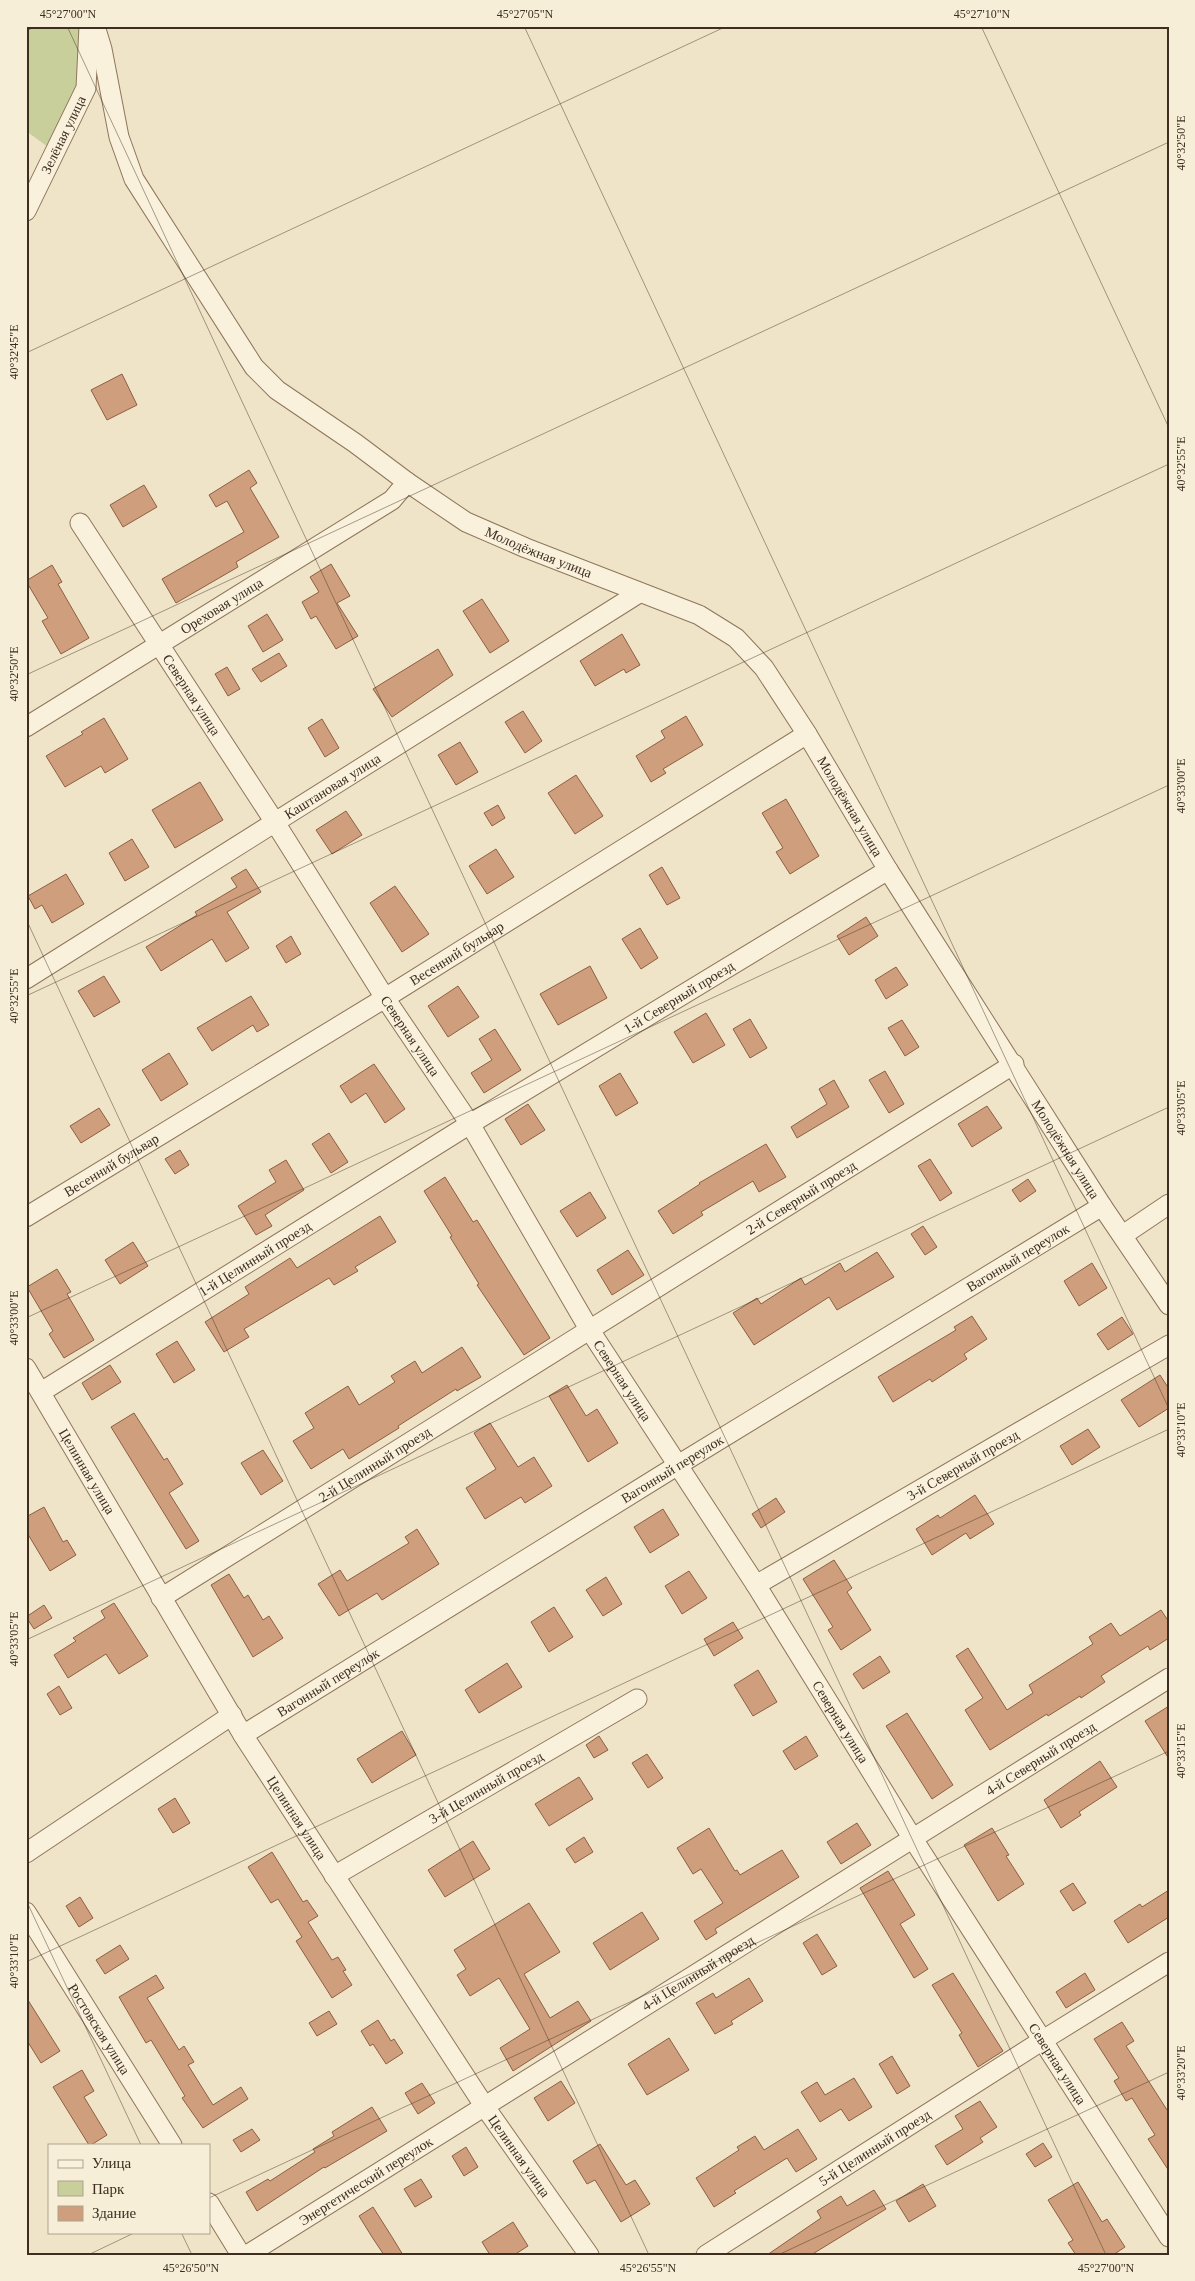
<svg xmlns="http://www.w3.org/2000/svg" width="1195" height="2281" font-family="Georgia,serif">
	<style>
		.green { fill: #c9cf9b }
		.building { fill: #cf9f7d; stroke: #8d5f41 }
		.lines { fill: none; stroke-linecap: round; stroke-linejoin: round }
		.street-casing { stroke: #8d765c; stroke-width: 21 }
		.street { stroke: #faf1dc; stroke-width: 19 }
		.ticks { fill: none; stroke: #3d2e20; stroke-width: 1; stroke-opacity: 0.45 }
		.labels { text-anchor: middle; stroke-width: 4.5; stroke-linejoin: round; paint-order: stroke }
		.street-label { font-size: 14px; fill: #3d2e20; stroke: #f7eed8 }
		.neatline { fill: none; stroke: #3d2e20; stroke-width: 2 }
		.ticks-label { font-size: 12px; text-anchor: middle; fill: #3d2e20 }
	</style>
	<rect width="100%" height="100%" fill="#f0e4c8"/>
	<path class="green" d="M26,26H89L86,88L55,152L26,131Z"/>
	<path class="building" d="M122,374L137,405L107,420L91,390Z
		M249,470L257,483L250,488L279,537L236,562L238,567L176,603L162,579L244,532L227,501L216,507L209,495Z
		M144,485L157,507L123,527L110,505Z
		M331,564L350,596L337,603L358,636L336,649L316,616L311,619L302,602L319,592L310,577Z
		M52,565L62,582L58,584L89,638L61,654L42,621L48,618L26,581Z
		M482,599L509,641L490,653L463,611Z
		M267,614L283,640L263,652L248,626Z
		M622,634L640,665L626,673L624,669L595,686L580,661Z
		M438,649L453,675L392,717L373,689Z
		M279,653L287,666L261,682L252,669Z
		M227,667L240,689L228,696L215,674Z
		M523,711L542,741L525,753L505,722Z
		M686,716L703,745L663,769L666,773L651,782L636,756L665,738L661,731Z
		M104,718L128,759L105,773L101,766L65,787L46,756L83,734L81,732Z
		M322,719L339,748L325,757L308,728Z
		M460,742L478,772L456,785L438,755Z
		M576,775L603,816L575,834L548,793Z
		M200,782L223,820L175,848L152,810Z
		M786,799L819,856L790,874L776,852L783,848L762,813Z
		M498,805L505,818L492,826L484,813Z
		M346,811L362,835L332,854L316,830Z
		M132,839L149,867L125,881L109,853Z
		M496,849L514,877L487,894L469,866Z
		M662,867L680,898L667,905L649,875Z
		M246,869L261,892L227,912L249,948L226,962L212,939L161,971L146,947L197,915L195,912L237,887L231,878Z
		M66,874L84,904L52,923L42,905L35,909L28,896Z
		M395,886L429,934L402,952L370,903Z
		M866,917L878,936L849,955L837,936Z
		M640,928L658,958L641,969L622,939Z
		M291,936L301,954L286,963L276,946Z
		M590,966L607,998L558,1025L540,994Z
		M896,967L908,985L886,999L875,980Z
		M104,976L120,1002L94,1017L78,991Z
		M458,986L479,1017L448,1037L428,1006Z
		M251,996L269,1025L257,1032L253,1025L212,1051L197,1028Z
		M706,1013L725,1045L693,1063L674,1032Z
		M750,1019L767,1048L750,1058L733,1029Z
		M902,1020L919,1047L905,1056L888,1028Z
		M495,1029L521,1070L484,1093L471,1073L492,1060L479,1039Z
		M169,1053L188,1084L161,1101L142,1070Z
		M374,1064L405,1109L385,1123L366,1093L351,1103L340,1086Z
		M885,1071L904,1104L889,1113L869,1080Z
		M620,1073L638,1103L616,1116L599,1086Z
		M834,1080L849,1107L797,1138L791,1127L827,1104L819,1089Z
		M528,1104L545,1130L521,1145L505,1119Z
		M987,1106L1002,1128L972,1147L958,1124Z
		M99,1108L110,1125L81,1143L70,1126Z
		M329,1133L348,1162L331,1173L312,1144Z
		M766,1144L786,1177L759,1192L753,1181L701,1212L703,1215L673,1234L658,1211L700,1184L699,1183Z
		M180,1150L189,1165L175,1174L165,1159Z
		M930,1159L952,1193L940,1201L918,1166Z
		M286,1160L304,1190L265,1215L272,1226L256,1235L238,1206L276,1182L269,1170Z
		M445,1177L473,1222L477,1220L550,1338L524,1355L477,1285L479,1284L450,1237L452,1236L424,1191Z
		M1028,1179L1036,1191L1020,1202L1012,1190Z
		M590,1192L606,1218L577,1237L560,1211Z
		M380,1216L396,1242L355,1267L358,1271L334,1285L329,1278L244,1329L249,1337L224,1352L205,1322L249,1294L245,1287L290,1258L297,1268Z
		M923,1226L937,1247L925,1255L911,1234Z
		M133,1242L148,1266L120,1284L105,1260Z
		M628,1250L644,1275L612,1295L597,1270Z
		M877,1252L894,1277L837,1310L829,1297L754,1345L733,1313L757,1298L761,1304L801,1278L805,1285L840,1263L845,1272Z
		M1092,1263L1107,1288L1079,1306L1064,1281Z
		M57,1269L71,1292L67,1294L94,1340L64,1358L49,1334L53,1331L27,1287Z
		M972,1316L987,1339L964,1354L967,1359L932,1382L930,1379L893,1402L878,1377L956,1330L954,1327Z
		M1122,1317L1133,1334L1108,1350L1097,1334Z
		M177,1341L195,1370L174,1383L156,1354Z
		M462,1347L481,1377L457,1391L456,1389L398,1426L399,1428L349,1459L343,1449L311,1469L293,1441L314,1428L305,1413L348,1386L359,1405L395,1382L391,1376L415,1361L422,1373Z
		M110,1365L121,1382L92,1400L82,1383Z
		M1160,1375L1169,1389V1408L1139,1427L1121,1400Z
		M567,1385L586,1416L597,1409L618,1443L588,1462L549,1396Z
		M134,1413L164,1460L167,1458L183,1484L169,1493L199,1541L186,1549L111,1427Z
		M490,1423L518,1467L534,1457L552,1486L525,1503L521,1497L485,1519L466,1488L496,1469L474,1433Z
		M1088,1429L1100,1447L1072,1465L1060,1446Z
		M263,1450L283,1481L261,1495L241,1463Z
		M975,1495L994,1524L970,1539L966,1533L932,1555L916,1529L938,1515L940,1518Z
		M776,1498L785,1512L761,1528L752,1514Z
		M44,1507L63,1542L67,1540L76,1555L50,1571L26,1531V1517Z
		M663,1509L679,1535L650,1553L634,1527Z
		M417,1529L439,1564L382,1600L377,1593L339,1616L318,1584L340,1570L347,1581L409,1543L405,1537Z
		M834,1560L852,1588L847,1592L871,1630L841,1650L828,1630L833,1627L803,1579Z
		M689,1571L707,1598L682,1614L665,1586Z
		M229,1574L244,1598L248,1595L263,1620L269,1616L283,1638L253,1657L211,1585Z
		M606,1577L622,1604L603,1616L586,1590Z
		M114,1603L148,1656L119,1674L106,1654L68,1678L54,1655L76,1641L73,1638L105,1618L101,1611Z
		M44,1605L52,1618L34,1629L26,1617Z
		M554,1607L573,1637L549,1652L531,1622Z
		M1161,1610L1169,1622V1638L1150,1650L1148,1646L1101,1676L1105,1682L1081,1698L1080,1696L1048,1716L1047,1714L990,1750L965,1710L983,1698L956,1656L968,1648L1007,1710L1033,1693L1029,1685L1093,1644L1089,1637L1111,1623L1120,1636Z
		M733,1622L743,1638L714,1656L704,1639Z
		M880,1656L890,1672L863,1689L853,1674Z
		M507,1663L522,1687L479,1713L465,1690Z
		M758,1670L777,1702L753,1716L734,1685Z
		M59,1686L72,1708L60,1715L47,1694Z
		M1169,1706V1759L1145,1721Z
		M907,1713L953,1785L932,1799L886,1726Z
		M402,1731L416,1755L372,1783L357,1759Z
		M599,1736L608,1750L594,1758L586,1745Z
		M806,1736L818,1756L795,1770L783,1751Z
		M647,1754L663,1778L648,1788L632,1763Z
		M1100,1761L1117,1787L1079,1812L1081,1815L1061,1828L1044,1800Z
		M579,1777L593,1799L549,1826L535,1804Z
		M175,1798L190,1823L173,1833L158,1809Z
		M857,1823L871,1845L841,1864L827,1842Z
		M709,1828L735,1871L737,1870L740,1875L782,1850L799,1877L715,1929L717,1933L706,1940L694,1921L723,1903L701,1869L693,1874L677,1848Z
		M992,1828L1009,1855L1006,1856L1024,1884L998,1901L964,1845Z
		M584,1837L593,1852L575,1863L566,1849Z
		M473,1841L490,1869L445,1897L428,1870Z
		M272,1852L303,1902L307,1900L318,1916L308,1922L332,1960L338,1957L346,1970L343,1971L352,1985L332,1998L296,1941L302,1937L278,1899L271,1903L248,1867Z
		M888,1871L915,1915L900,1924L928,1969L914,1978L860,1888Z
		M1073,1883L1086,1903L1073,1911L1060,1891Z
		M1169,1890V1917L1128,1943L1114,1921L1140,1904L1142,1907Z
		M80,1897L93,1918L79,1927L66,1906Z
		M529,1903L560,1952L524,1974L550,2018L578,2001L591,2021L513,2071L500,2048L530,2029L499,1978L470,1996L457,1975L466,1969L454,1950Z
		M642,1912L659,1939L610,1970L593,1943Z
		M817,1934L837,1966L822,1975L803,1943Z
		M120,1945L129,1959L105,1974L96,1960Z
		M953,1973L1003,2051L978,2067L959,2035L962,2033L932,1985Z
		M1085,1973L1095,1990L1066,2008L1056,1992Z
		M156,1975L164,1988L147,1998L179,2050L184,2046L194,2062L188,2065L213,2105L241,2087L248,2099L203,2128L182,2098L185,2096L151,2040L146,2043L119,1997Z
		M749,1978L763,2001L731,2021L733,2024L715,2034L696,2003L713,1993L716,1998Z
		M26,1997L60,2051L41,2063L26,2039Z
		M329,2011L337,2024L317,2036L309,2023Z
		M378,2020L391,2041L394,2039L403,2053L386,2064L373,2044L370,2046L361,2031Z
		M1122,2022L1134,2041L1126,2046L1169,2113V2171L1148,2139L1155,2135L1132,2098L1126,2101L1114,2081L1119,2078L1094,2039Z
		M669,2038L689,2070L647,2095L628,2064Z
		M892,2056L910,2086L897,2094L879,2064Z
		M82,2070L94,2091L84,2097L107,2135L91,2145H89L53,2087Z
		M854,2078L872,2107L849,2121L841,2109L820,2122L801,2092L817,2082L825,2095Z
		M561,2081L575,2103L548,2121L534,2098Z
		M422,2083L435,2103L418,2114L405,2093Z
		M980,2101L997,2127L980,2138L983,2142L947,2165L935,2146L963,2129L955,2116Z
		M372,2107L387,2131L325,2168L324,2167L257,2211L246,2192L268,2179L270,2181L315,2152L313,2149L334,2136L332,2132Z
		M252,2129L260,2140L241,2152L233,2140Z
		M798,2129L817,2159L796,2172L787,2158L734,2191L736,2193L714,2207L696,2178L739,2150L737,2147L755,2136L764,2150Z
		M1043,2143L1052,2157L1035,2167L1026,2154Z
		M600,2144L626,2185L635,2180L650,2204L621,2222L595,2180L587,2184L573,2161Z
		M466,2147L478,2167L464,2176L452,2156Z
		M421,2179L432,2197L415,2207L404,2189Z
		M1078,2182L1102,2222L1107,2219L1125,2247L1113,2255H1076L1068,2243L1073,2240L1048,2200Z
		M923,2184L936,2206L909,2222L896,2201Z
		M874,2190L886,2209L811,2255H767L821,2218L817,2211L841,2196L847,2206Z
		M373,2207L392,2237L403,2255H384L372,2237L359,2216Z
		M513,2222L528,2246L514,2255H490L482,2242Z"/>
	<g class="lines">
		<defs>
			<g id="street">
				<path d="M95,26L102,49L119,137L134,179L254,367L277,390L355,443L407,482"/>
				<path id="s1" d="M26,211L86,88L89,26"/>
				<path id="s2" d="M80,523L276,824L385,998L470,1124L589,1329L756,1585L913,1839L1169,2237"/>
				<path id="s3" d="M26,727L392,500L407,482L466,522L526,548L699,615L736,638L764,668L807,734L888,870L1102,1206L1169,1305"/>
				<path id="s4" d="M26,979L639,593"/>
				<path id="s5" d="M26,1217L385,998L807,734"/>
				<path d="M1123,1235L1169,1204"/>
				<path id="s6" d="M26,1368L243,1735L485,2107L589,2255"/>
				<path id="s7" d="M41,1392L470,1124L888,870"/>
				<path id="s8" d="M756,1585L1169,1345"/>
				<path id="s9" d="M161,1598L1014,1064"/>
				<path id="s10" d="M243,1735L678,1465L1102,1206"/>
				<path d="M26,1853L232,1715"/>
				<path id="s11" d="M334,1876L637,1699"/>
				<path id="s12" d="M26,1912L172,2145"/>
				<path d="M209,2203L241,2255"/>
				<path id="s13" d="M247,2255L1169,1678"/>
				<path id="s14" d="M706,2255L1043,2040L1169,1962"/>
			</g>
		</defs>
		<use href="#street" class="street-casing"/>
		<use href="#street" class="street"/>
	</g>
	<path class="ticks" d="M67,26L1106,2255M524,26L1169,1409M981,26L1169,428M26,31L37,26M26,353L727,26M26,675L1169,142M26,919L649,2255M26,996L1169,464M26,1318L1169,785M26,1640L1169,1107M26,1900L141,2145M26,1962L1169,1429M209,2198L1169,1751M181,2232L192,2255M88,2255L136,2232M778,2255L1169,2072"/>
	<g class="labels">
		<g class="street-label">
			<text dy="5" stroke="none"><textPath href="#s1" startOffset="85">Зелёная улица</textPath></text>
			<text dy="5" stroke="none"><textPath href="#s3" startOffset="604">Молодёжная улица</textPath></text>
			<text dy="5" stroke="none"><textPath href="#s3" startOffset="230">Ореховая улица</textPath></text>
			<text dy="5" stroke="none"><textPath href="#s2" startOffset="205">Северная улица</textPath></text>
			<text dy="5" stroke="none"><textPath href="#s4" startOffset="362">Каштановая улица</textPath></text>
			<text dy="5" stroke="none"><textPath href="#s3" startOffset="1024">Молодёжная улица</textPath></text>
			<text dy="5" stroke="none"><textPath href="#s5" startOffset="505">Весенний бульвар</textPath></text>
			<text dy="5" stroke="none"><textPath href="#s7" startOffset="750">1-й Северный проезд</textPath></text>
			<text dy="5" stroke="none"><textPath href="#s2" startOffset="610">Северная улица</textPath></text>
			<text dy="5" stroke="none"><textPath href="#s3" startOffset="1429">Молодёжная улица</textPath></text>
			<text dy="5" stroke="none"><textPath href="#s5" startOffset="100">Весенний бульвар</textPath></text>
			<text dy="5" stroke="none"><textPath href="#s9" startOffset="755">2-й Северный проезд</textPath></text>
			<text dy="5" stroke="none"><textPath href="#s10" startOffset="910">Вагонный переулок</textPath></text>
			<text dy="5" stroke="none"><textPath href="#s7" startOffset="252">1-й Целинный проезд</textPath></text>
			<text dy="5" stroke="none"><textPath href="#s2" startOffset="1015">Северная улица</textPath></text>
			<text dy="5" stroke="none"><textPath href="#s9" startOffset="252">2-й Целинный проезд</textPath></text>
			<text dy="5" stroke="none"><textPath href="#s8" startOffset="239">3-й Северный проезд</textPath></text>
			<text dy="5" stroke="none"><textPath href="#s10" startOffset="505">Вагонный переулок</textPath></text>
			<text dy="5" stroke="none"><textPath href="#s6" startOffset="120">Целинная улица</textPath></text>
			<text dy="5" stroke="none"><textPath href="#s10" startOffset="100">Вагонный переулок</textPath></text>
			<text dy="5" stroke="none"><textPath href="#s2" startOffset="1420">Северная улица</textPath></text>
			<text dy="5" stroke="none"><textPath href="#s13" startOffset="936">4-й Северный проезд</textPath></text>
			<text dy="5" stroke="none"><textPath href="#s11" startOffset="176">3-й Целинный проезд</textPath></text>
			<text dy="5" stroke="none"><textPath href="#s6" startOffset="525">Целинная улица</textPath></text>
			<text dy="5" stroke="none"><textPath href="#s13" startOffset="532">4-й Целинный проезд</textPath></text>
			<text dy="5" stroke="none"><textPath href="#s12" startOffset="138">Ростовская улица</textPath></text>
			<text dy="5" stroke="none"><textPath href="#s2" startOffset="1825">Северная улица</textPath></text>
			<text dy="5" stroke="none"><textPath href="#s14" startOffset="200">5-й Целинный проезд</textPath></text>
			<text dy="5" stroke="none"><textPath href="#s6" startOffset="930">Целинная улица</textPath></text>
			<text dy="5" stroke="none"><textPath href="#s13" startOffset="140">Энергетический переулок</textPath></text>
		</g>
	</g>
	<rect width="1195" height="2281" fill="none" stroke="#f7eed8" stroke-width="55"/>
	<rect x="48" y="2144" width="162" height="90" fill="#f7eed8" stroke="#ada18e"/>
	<rect x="58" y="2160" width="25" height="8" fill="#faf1dc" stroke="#ada18e"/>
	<text x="92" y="2168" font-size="15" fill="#3d2e20">Улица</text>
	<rect x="58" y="2181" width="25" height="15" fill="#c9cf9b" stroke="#ada18e"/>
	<text x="92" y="2194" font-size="15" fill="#3d2e20">Парк</text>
	<rect x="58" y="2206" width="25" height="15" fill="#cf9f7d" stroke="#ada18e"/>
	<text x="92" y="2218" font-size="15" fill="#3d2e20">Здание</text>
	<rect x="28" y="28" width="1140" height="2226" class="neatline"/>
	<g class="ticks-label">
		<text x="68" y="18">45°27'00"N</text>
		<text x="525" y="18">45°27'05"N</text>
		<text x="982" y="18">45°27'10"N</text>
		<text transform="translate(1181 143) rotate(-90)" y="4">40°32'50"E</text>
		<text transform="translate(14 352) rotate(-90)" y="4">40°32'45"E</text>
		<text transform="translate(1181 464) rotate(-90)" y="4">40°32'55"E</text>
		<text transform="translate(14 674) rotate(-90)" y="4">40°32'50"E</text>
		<text transform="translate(1181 786) rotate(-90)" y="4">40°33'00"E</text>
		<text transform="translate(14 996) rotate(-90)" y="4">40°32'55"E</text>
		<text transform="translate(1181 1108) rotate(-90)" y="4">40°33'05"E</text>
		<text transform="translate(14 1318) rotate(-90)" y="4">40°33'00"E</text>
		<text transform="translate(1181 1430) rotate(-90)" y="4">40°33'10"E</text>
		<text transform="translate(14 1639) rotate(-90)" y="4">40°33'05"E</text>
		<text transform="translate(1181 1751) rotate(-90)" y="4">40°33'15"E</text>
		<text transform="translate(14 1961) rotate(-90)" y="4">40°33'10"E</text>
		<text transform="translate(1181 2073) rotate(-90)" y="4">40°33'20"E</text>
		<text x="191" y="2272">45°26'50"N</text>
		<text x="648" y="2272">45°26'55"N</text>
		<text x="1106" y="2272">45°27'00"N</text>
	</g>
</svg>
